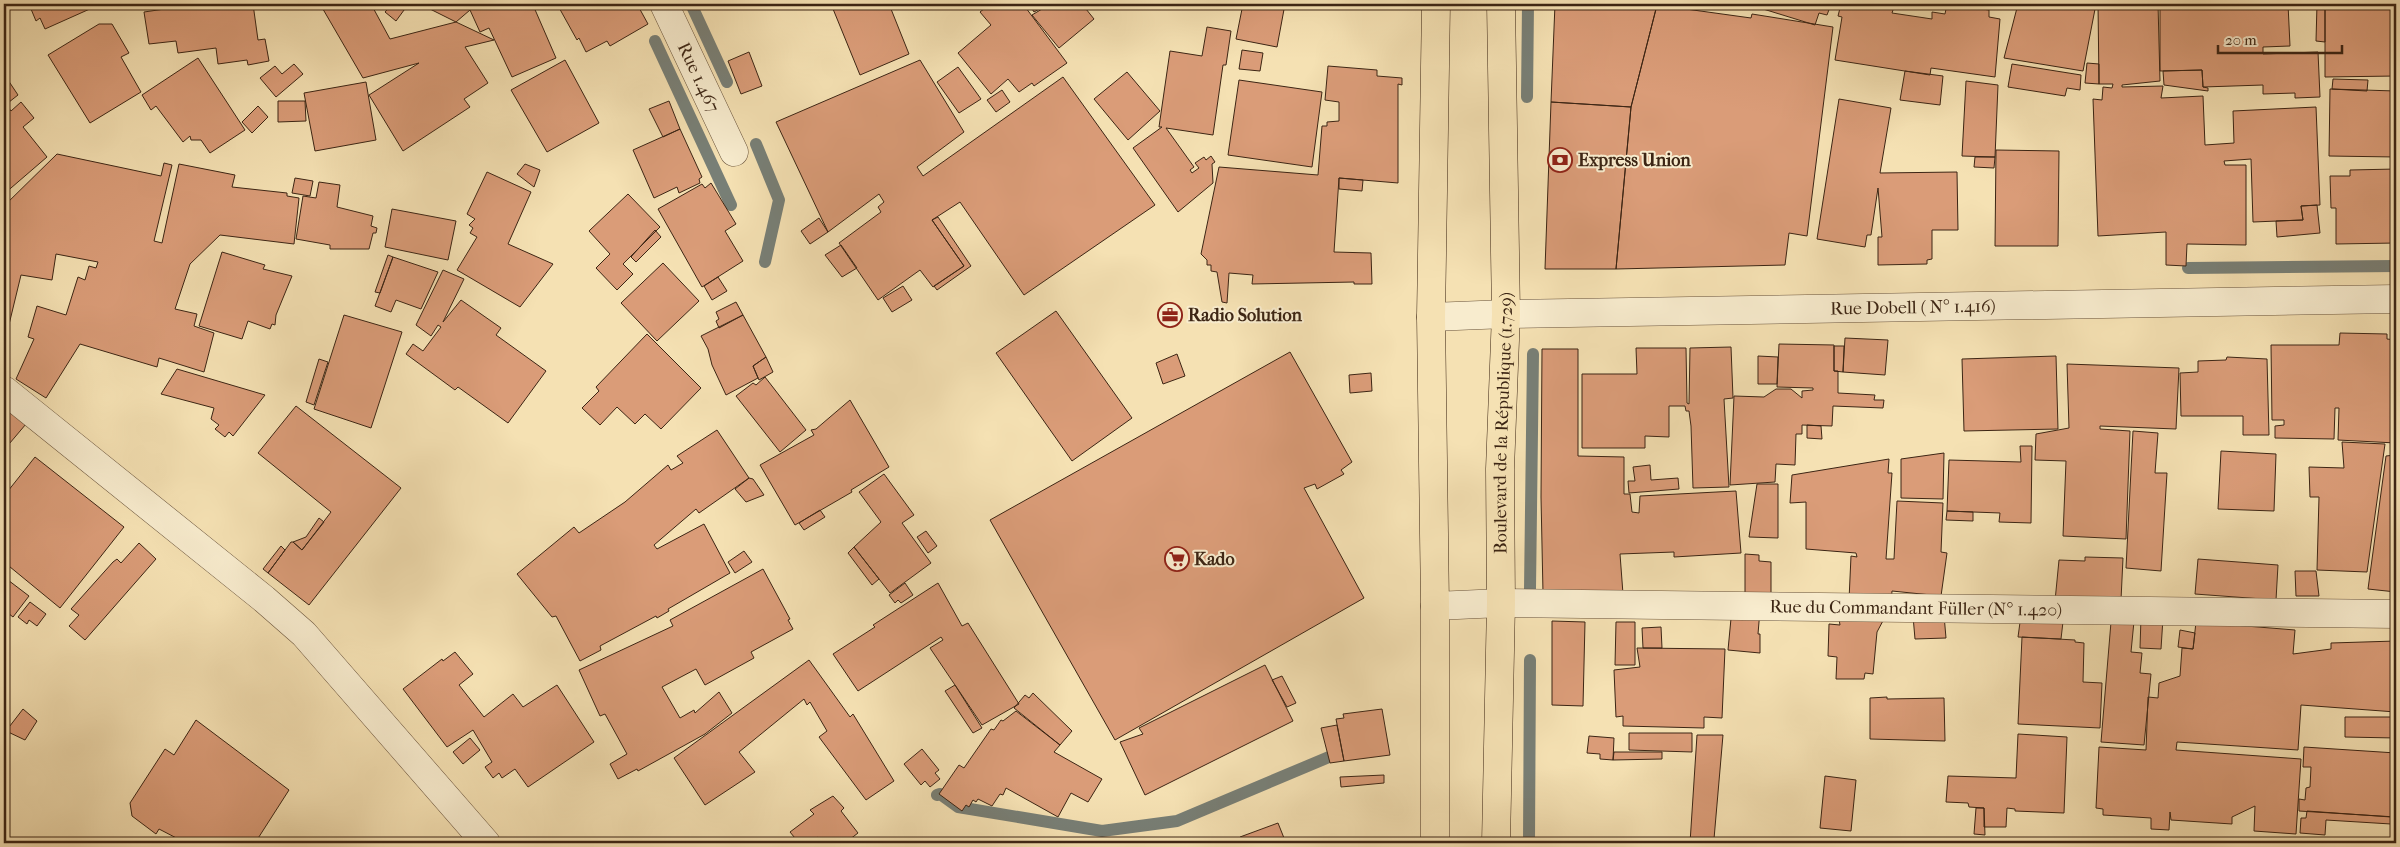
<svg xmlns="http://www.w3.org/2000/svg" width="2400" height="847" font-family="'IM FELL French Canon',serif">
	<style>
		.lines { fill: none; stroke-linecap: round; stroke-linejoin: round }
		.stream { stroke: #787f76; stroke-width: 12 }
		.building { fill: #da9c78; stroke: #3c2514 }
		.street-casing { stroke: #6a543c; stroke-width: 29 }
		.primary-casing { stroke: #3c2514; stroke-width: 29 }
		.street { stroke: #f8ecce; stroke-width: 28 }
		.primary { stroke: #f5e1b3; stroke-width: 28 }
		.labels { text-anchor: middle; stroke-width: 4; stroke-linejoin: round; paint-order: stroke }
		.street-label { font-size: 18px; fill: #3c2514; stroke: #f8ecce }
		.poi-label { font-size: 18px; font-weight: bold; fill: #3c2514; stroke: #f8ecce; text-anchor: start }
	</style>
	<rect width="100%" height="100%" fill="#f5e1b3"/>
	<filter id="stains"><feTurbulence type="fractalNoise" baseFrequency=".004" numOctaves="4"/><feColorMatrix values="0 0 0 0 .2 0 0 0 0 .09 0 0 0 0 .02 0 0 0 .5 -.17"/></filter>
	<radialGradient id="worn" r=".72"><stop offset=".6" stop-color="#630" stop-opacity="0"/><stop offset="1" stop-color="#630" stop-opacity=".3"/></radialGradient>
	<g class="lines">
		<path class="stream" d="M691,4L727,82
			M655,41L731,205
			M1527,97L1528,4
			M756,144L779,200L765,262
			M2188,268L2396,266
			M1530,589L1533,354
			M937,795L940,794L958,807L1102,831L1177,821L1329,757
			M1529,843L1530,660"/>
	</g>
	<path class="building" d="M32,4H90L92,8L45,29L40,18L36,21L31,9L34,7Z
		M199,4H253L258,40L265,39L269,61L248,65L247,60L218,64L216,48L178,53L176,41L149,44L144,12Z
		M320,4H371L390,39L456,22L494,40L465,47L488,83L464,99L470,107L403,151L369,95L419,63L363,78Z
		M392,4H404L407,6L396,21L385,12Z
		M420,4H536L533,5L556,58L512,77L489,28L480,32L470,10L456,22Z
		M557,4H637L648,24L610,46L607,41L586,52L579,38L577,40Z
		M831,4H889L909,54L860,75Z
		M990,4H1023L1067,63L1034,86L1032,83L1019,92L1008,79L991,94L958,53L991,25L980,12Z
		M1029,4H1065L1069,9L1076,4H1082L1094,19L1059,48L1032,15L1042,9L1041,8L1034,12Z
		M1243,4H1285L1277,47L1236,39Z
		M1555,4L1657,5L1631,107L1551,102Z
		M1747,4H1829L1828,7H1830L1827,15L1819,13L1815,25Z
		M1841,4H1895L1892,13L1932,19V12L1945,14L1947,4L1989,10V17L2000,19L1995,77L1931,68L1930,75L1835,60L1842,17L1838,16Z
		M2018,4H2096L2083,71L2004,58Z
		M2098,4H2158L2160,81L2122,85V87L2163,86L2161,98L2203,96L2205,145L2234,143L2233,111L2316,107L2320,205L2301,206L2303,220L2253,222L2251,159L2224,161L2225,165H2246V245L2187,244L2186,266L2166,265V232L2098,236L2093,99L2102,100L2103,87L2112,88L2113,84H2099Z
		M2160,4H2288L2290,46L2263,47V54L2318,52L2320,97L2295,98V93L2263,94V85L2203,87L2202,70L2160,71Z
		M2317,4H2325V42L2316,41Z
		M2325,4H2396V76L2325,77Z
		M1657,5L1751,18L1752,14L1833,27L1807,236L1789,233L1785,265L1616,269L1631,107Z
		M99,24H112L129,53L121,57L141,92L90,123L48,55Z
		M1207,27L1231,31L1226,65H1223L1213,135L1166,128L1194,167L1190,170L1192,173L1199,168L1195,163L1204,157L1206,160L1211,156L1215,162L1212,164L1213,183L1178,212L1133,148L1162,127H1159L1170,51L1202,56Z
		M1242,50L1263,53L1260,71L1239,69Z
		M749,52L762,86L741,94L728,61Z
		M198,58L245,130L210,153L201,140H191L190,136L183,142L156,106L151,110L142,95Z
		M565,60L599,123L547,152L511,90Z
		M920,60L964,132L917,167L923,176L1063,77L1155,205L1024,295L960,202L932,220L964,266L933,287L920,270L878,300L839,243L881,212L878,207L884,202L879,194L828,232L776,122Z
		M2087,63L2099,64V84L2085,83Z
		M294,64L303,74L276,97L260,78L275,66L282,74Z
		M2012,64L2081,75L2080,90L2067,88L2065,96L2008,87Z
		M1328,66L1377,70V76L1402,78V85L1398,84V183L1339,178L1334,252L1371,253L1372,284H1354V282L1252,284L1253,275L1229,273L1227,303L1222,302L1217,272L1211,271V265H1207V260L1201,254L1219,167L1318,175L1322,126H1327V122L1339,121V102L1325,100Z
		M958,67L981,99L959,113L937,82Z
		M2202,70L2203,87L2208,88V91L2164,85L2163,71Z
		M1905,71L1943,76L1940,105L1900,100Z
		M1127,72L1160,111L1128,140L1094,99Z
		M4,74L18,95L4,106Z
		M2333,79L2368,80L2367,91L2332,89Z
		M1239,80L1322,92L1312,167L1228,155Z
		M1966,81L1998,85L1995,157L1962,156Z
		M366,82L376,140L315,151L304,93Z
		M2330,89L2396,91V157L2329,156Z
		M1002,90L1010,102L996,112L987,100Z
		M1839,99L1891,108L1880,173L1957,172L1958,230H1932V259L1927,260V264L1878,265V237H1882L1878,188L1871,235H1867L1865,247L1817,239Z
		M278,101H305L306,121L278,122Z
		M669,101L680,129L663,137L649,109Z
		M21,102L34,118L23,127L47,157L4,194V110L8,107L11,111Z
		M1551,102L1631,107L1616,269H1545Z
		M258,106L268,117L252,133L242,122Z
		M680,129L702,177L699,179L700,183L679,193L677,187L654,198L633,150Z
		M1996,150L2059,151L2058,246H1995Z
		M57,154L161,176L164,163L172,165L154,241L162,243L179,164L235,175L232,187L287,193V196L299,198L294,244L220,235L190,264L175,309L197,314L194,326L214,333L204,372L159,358L157,367L80,344L46,398L16,379L34,339L28,337L37,306L66,315L78,277L85,280L89,266L96,268L98,262L56,254L52,280L21,275L6,337L4,336V206Z
		M1975,157H1995L1994,168L1974,167Z
		M525,164L540,170L534,187L517,174Z
		M2396,169V243L2336,244V208H2331L2330,176H2350V170Z
		M487,172L531,192L508,244L553,264L520,307L457,270L477,237L470,233L473,228L469,225L475,219L467,214Z
		M295,178L313,181L310,196L292,193Z
		M1339,178L1363,180L1362,191L1339,189Z
		M319,182L340,185L337,207L373,216L371,226L377,228L376,233H373L369,249H330V245L296,239L303,196L316,198Z
		M711,183L736,224L725,231L743,261L702,287L658,209L702,184L705,188Z
		M628,194L660,227L623,264L633,274L617,290L596,268L610,254L589,231Z
		M2317,205L2320,233L2277,237L2276,221L2303,220L2301,206Z
		M392,209L456,221L448,260L385,247Z
		M938,217L971,266L937,290L934,286L964,266L932,220Z
		M819,218L828,232L810,244L801,231Z
		M655,230L661,237L636,262L631,257Z
		M841,245L857,268L842,277L825,255Z
		M222,252L265,265L263,269L292,276L276,315L275,325L272,324L270,329L248,321L242,339L199,326Z
		M388,255L393,257L380,293L375,292Z
		M393,257L438,272L421,309L396,300L391,312L375,306Z
		M663,263L699,301L657,341L621,303Z
		M443,270L464,279L443,322L461,300L501,328L496,335L546,371L508,423L458,387L455,390L406,354L413,344L423,351L441,327L438,325L431,336L416,325Z
		M718,277L727,291L712,300L704,286Z
		M903,286L912,300L892,312L883,298Z
		M736,302L743,315L719,328L716,321L719,319L716,312Z
		M1056,311L1132,418L1072,461L996,353Z
		M344,315L402,332L371,428L314,409Z
		M743,315L766,357L753,366L758,378L726,395L712,365L708,349L701,336Z
		M2391,330H2396V340L2391,339Z
		M2340,333L2387,334V339L2396,340V443L2338,440L2339,408H2335L2334,439L2275,438V426L2284,425V420H2272L2271,345H2339Z
		M647,334L701,388L661,429L645,414L635,424L617,407L600,425L582,408L599,391L596,387Z
		M1845,338L1888,340L1885,375L1843,372Z
		M1779,344L1834,345V371H1838V393L1875,395L1874,400H1884L1883,408L1833,406L1832,426L1802,425V434H1796L1795,465L1776,464L1775,482L1730,485L1734,396L1764,397L1776,389H1791L1802,398V391L1813,390V388L1777,387Z
		M1834,346H1844L1843,372L1834,371Z
		M1731,347L1733,398L1724,399L1729,487L1693,488L1691,426L1689,411H1686L1685,406H1669V437L1645,436V448H1582V374H1637L1636,348H1686L1687,403L1689,404L1690,348Z
		M1542,349H1578V456L1624,457V494H1630L1632,512L1639,513L1640,496L1736,491L1741,553L1674,557V552L1620,554L1623,594L1543,593L1541,497Z
		M1290,352L1352,462L1341,470L1344,474L1317,489L1315,484L1304,488L1364,598L1115,740L990,520Z
		M1177,354L1185,376L1163,384L1156,363Z
		M1758,356L1778,357L1777,384H1758Z
		M2056,356L2058,429L1964,431L1962,359Z
		M766,357L773,372L759,380L753,366Z
		M2227,357L2267,359L2269,435H2243V416H2181L2180,373L2198,372V361L2226,360Z
		M319,359L328,362L314,405L306,402Z
		M2067,364L2179,368L2176,429L2100,426V429L2130,431L2126,539L2063,536L2066,461L2035,460L2036,434L2069,428Z
		M177,369L265,395L233,436L229,432L225,437L215,429L219,425L211,419L214,408L161,394Z
		M1371,373L1372,391L1350,393L1349,375Z
		M765,377L806,430L780,452L736,396L753,383L756,385Z
		M850,400L889,467L851,490L852,492L795,525L760,465L814,435L811,430L816,429Z
		M4,405L26,424L4,450Z
		M296,406L401,488L309,605L268,573L291,542H293L302,550L331,512L258,453Z
		M1807,425L1821,426L1822,439L1807,438Z
		M717,430L749,478L699,513L696,509L654,545L657,549L704,524L730,573L668,609L669,611L657,618L656,616L600,646L601,650L580,661L556,616L552,617L517,574L574,527L579,533L625,502L668,465L671,470L683,463L677,456Z
		M2133,431L2158,433L2155,473H2167L2161,571L2126,568Z
		M2342,442L2385,444L2367,572L2317,570L2319,497H2310L2309,467L2344,468Z
		M2395,445H2396V592L2368,589L2386,456L2395,455Z
		M2020,446H2032L2031,523L1999,522L2000,513L1947,511L1949,460L2021,462Z
		M2221,451L2276,454L2274,511L2218,509Z
		M1944,453L1943,499L1901,498V459Z
		M35,457L124,527L60,608L4,562V496Z
		M1889,459L1888,473H1892L1886,559H1894L1897,501L1943,503L1941,552L1947,553L1941,596L1892,591L1891,603L1849,600L1851,556L1857,557L1856,553L1806,549V502L1790,503L1792,475Z
		M1650,465L1651,480L1678,478L1679,489L1629,493L1628,481H1635L1633,467Z
		M884,474L914,515L902,523L931,563L890,593L854,547L881,522L859,492Z
		M749,478L753,479L764,495L746,502L735,489Z
		M1757,484H1778V538L1749,537Z
		M820,510L825,517L804,530L799,523Z
		M1947,511L1973,512V521L1946,520Z
		M319,518L324,522L302,550L293,542L306,537Z
		M926,531L937,546L928,553L917,537Z
		M139,543L156,559L85,640L69,626L79,615L71,609L113,562L117,559L121,563Z
		M281,546L285,550L268,573L263,569Z
		M854,547L879,579L872,585L848,553Z
		M744,551L752,562L735,573L728,562Z
		M1745,554L1759,555V561L1771,562V603L1745,602Z
		M2085,557L2123,558L2121,600L2055,601L2059,560L2085,561Z
		M2198,559L2278,565L2276,600L2195,594Z
		M763,569L790,619L788,620L793,629L751,652L754,658L705,685L696,669L662,687L680,718L694,710L695,713L719,692L732,713L705,734L638,771L637,769L618,779L610,764L627,754L605,714L600,716L579,670L673,626L670,620Z
		M2295,571H2316L2319,596H2296Z
		M4,577L29,596L13,617L4,610Z
		M905,583L913,595L901,603L898,600L895,603L889,595Z
		M938,583L962,626L968,623L1019,704L982,725L930,648L943,640L941,637L858,691L833,654L875,627L873,625Z
		M30,602L46,614L37,626L29,620L27,624L18,617Z
		M1732,608L1760,610L1758,634H1760V653L1728,650Z
		M2112,610L2135,611L2131,652L2142,653L2140,673L2151,674L2144,745L2101,742Z
		M2064,613L2061,639L2018,637L2021,615Z
		M1944,615L1946,638L1915,639L1913,616Z
		M1885,617L1877,632L1873,674L1865,673L1864,679H1836L1837,657L1828,656L1829,624L1840,625L1839,619Z
		M2141,617L2163,618L2161,649L2140,648Z
		M1552,621L1585,622L1583,706L1552,705Z
		M1616,622H1635V665H1615Z
		M2196,622L2295,630L2293,654L2331,649V643L2396,641V712L2301,705L2298,750L2177,742L2176,750L2301,759L2296,834L2254,831L2255,806L2232,817V824L2171,820L2170,812L2169,830L2151,829V818L2103,815V809L2096,808L2099,747L2146,750L2148,697L2158,698L2159,683L2180,676L2182,648L2193,649Z
		M1661,627L1662,648H1643L1642,628Z
		M2180,630L2195,633L2193,649L2178,647Z
		M2022,637L2075,640V642L2084,643L2083,682L2102,683L2100,728L2018,724Z
		M1637,648L1725,649L1722,718L1704,717V728L1623,726V716L1616,717L1614,670L1640,667Z
		M455,652L473,674L459,685L484,717L513,694L523,707L557,685L594,742L528,787L515,769L502,778L499,773L493,778L485,767L492,762L473,730L447,747L403,689L442,659L443,661Z
		M809,660L850,717L853,714L894,781L866,800L819,737L827,731L810,702L807,705L804,699L739,752L755,772L705,805L674,758Z
		M1265,665L1293,721L1145,795L1120,742L1143,734L1139,728Z
		M1282,676L1296,703L1287,707L1272,680Z
		M955,685L982,728L973,733L945,691Z
		M1033,693L1072,731L1060,745L1014,708L1025,695L1029,698Z
		M1887,697V699L1944,698L1945,741L1870,739V698Z
		M23,709L37,721L25,740L6,731Z
		M1382,709L1390,755L1344,761L1336,719L1344,718L1343,714Z
		M1016,711L1060,745L1054,752L1102,779L1088,802L1071,793L1058,817L1006,788L1003,795L1000,794L992,806L978,799L976,802L973,800L969,807L966,805L962,811L939,794L959,765L964,768L991,729L994,730L1001,720L1003,721Z
		M2345,717H2396V738L2345,737Z
		M196,720L289,790L255,843L250,840L248,843H186L159,829L156,834L132,816L130,803L165,749L174,755Z
		M1337,725L1344,761L1330,763L1321,728Z
		M1629,733H1692V752L1629,750Z
		M2018,734L2067,737L2064,813L2015,811V809L2007,808L2006,827H1984V808L1969,807L1968,803L1946,802L1948,776L2016,778Z
		M1697,735H1723L1714,839L1699,838L1698,843H1690Z
		M1589,736L1614,738L1613,760L1600,759V754L1587,753Z
		M470,738L480,750L463,764L453,752Z
		M2304,747L2396,753V817L2299,811V799L2305,800L2306,788L2310,787L2311,767H2303Z
		M922,749L939,770L935,773L940,779L930,787L925,781L921,785L904,764Z
		M1614,752H1662V759L1613,760Z
		M1384,775V783L1341,787L1340,777Z
		M1825,776L1856,780L1851,831L1820,828Z
		M833,796L844,808L841,811L858,833L845,843H823L818,837L812,842L809,839L799,843L790,832L814,814L810,810Z
		M1976,808H1984L1985,835L1974,834Z
		M2307,811L2391,817V824L2326,820L2325,835L2300,833L2301,818H2306Z
		M1278,823L1286,843H1243L1240,837Z"/>
	<g class="lines">
		<defs>
			<g id="street">
				<path id="s1" d="M664,4L734,152"/>
				<path id="s2" d="M1431,317L1506,314L2396,299"/>
				<path d="M4,390L264,599L304,634L486,843"/>
				<path id="s3" d="M1435,606L1501,603L2396,614"/>
			</g>
			<g id="primary">
				<path d="M1435,843V606L1431,317L1436,4"/>
				<path id="s4" d="M1496,843L1501,603L1500,469L1506,314L1501,4"/>
			</g>
		</defs>
		<use href="#street" class="street-casing"/>
		<use href="#primary" class="primary-casing"/>
		<use href="#street" class="street"/>
		<use href="#primary" class="primary"/>
	</g>
	<defs>
		<symbol id="bank-ring" viewBox="-11 -11 22 22"><circle r="9.5" fill="#f8ecce" stroke="#8f2418" stroke-width="1.5"/><path d="M-6-4H6V4H-6ZM0-2.3a2.3 2.3 0 1 0 0 4.6a2.3 2.3 0 1 0 0-4.6Z" fill="#8f2418"/></symbol>
		<symbol id="office-ring" viewBox="-11 -11 22 22"><circle r="9.5" fill="#f8ecce" stroke="#8f2418" stroke-width="1.5"/><path d="M-6-3h4V-5.5h4V-3h4V5H-6ZM-1-4.5V-3h2v-1.5ZM-6 0V1H6V0Z" fill="#8f2418"/></symbol>
		<symbol id="supermarket-ring" viewBox="-11 -11 22 22"><circle r="9.5" fill="#f8ecce" stroke="#8f2418" stroke-width="1.5"/><path d="M-6-5.5h2.5l.6 2H6L4.5 2H-2.5L-4.4-4H-6ZM-1.5 3.2a1.3 1.3 0 1 0 .1 0ZM3 3.2a1.3 1.3 0 1 0 .1 0Z" fill="#8f2418"/></symbol>
	</defs>
	<g fill-rule="evenodd">
		<use href="#bank-ring" x="1546" y="146" width="28" height="28"/>
		<use href="#office-ring" x="1156" y="301" width="28" height="28"/>
		<use href="#supermarket-ring" x="1163" y="545" width="28" height="28"/>
	</g>
	<g class="labels">
		<g class="street-label">
			<text dy="6" stroke="none"><textPath href="#s1" startOffset="81">Rue 1.467</textPath></text>
			<text dy="6" stroke="none"><textPath href="#s2" startOffset="482">Rue Dobell ( N° 1.416)</textPath></text>
			<text dy="6" stroke="none"><textPath href="#s4" startOffset="420">Boulevard de la République (1.729)</textPath></text>
			<text dy="6" stroke="none"><textPath href="#s3" startOffset="481">Rue du Commandant Füller (N° 1.420)</textPath></text>
		</g>
		<g class="poi-label">
			<text x="1578" y="166">Express Union</text>
			<text x="1188" y="321">Radio Solution</text>
			<text x="1194" y="565">Kado</text>
		</g>
	</g>
	<rect width="2400" height="847" fill="none" stroke="#f5e1b3" stroke-width="20"/>
	<rect x="5" y="5" width="2390" height="837" fill="none" stroke="#3c2514" stroke-width="2.5"/>
	<rect x="10" y="10" width="2380" height="827" fill="none" stroke="#3c2514"/>
	<path d="M2218 45v8h124v-8" fill="none" stroke="#3c2514" stroke-width="2.5"/>
	<text x="2225" y="45" font-size="15" fill="#3c2514" stroke="#f8ecce" stroke-width="4" paint-order="stroke">20 m</text>
	<rect width="100%" height="100%" filter="url(#stains)"/>
	<rect width="100%" height="100%" fill="url(#worn)"/>
</svg>
